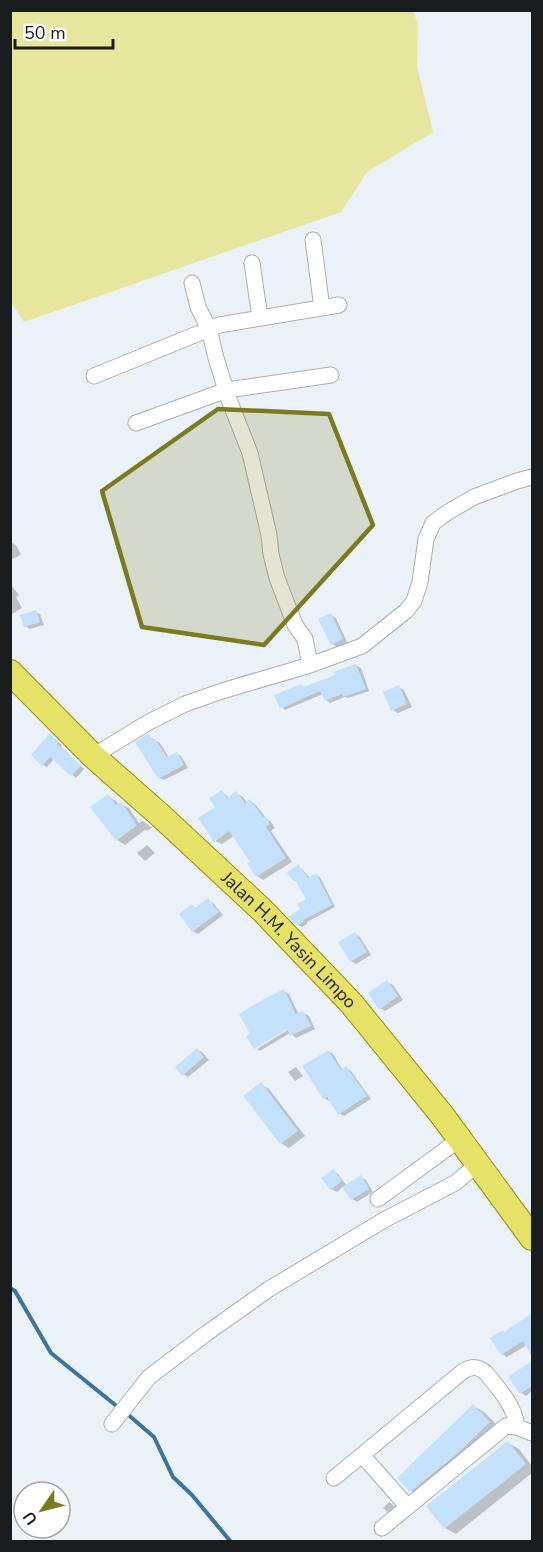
<svg xmlns="http://www.w3.org/2000/svg" width="543" height="1552" font-family="'Nunito Sans',sans-serif">
	<style>
		.green { fill: #e7e69e }
		.shadow { fill: #0003 }
		.lines { fill: none; stroke-linecap: round; stroke-linejoin: round }
		.stream { stroke: #3d749e; stroke-width: 4 }
		.building { fill: #c3e1fa }
		.minor-casing { stroke: #a8aeb3; stroke-width: 17 }
		.primary-casing { stroke: #93900c; stroke-width: 26 }
		.minor { stroke: #fff; stroke-width: 15 }
		.primary { stroke: #e5e267; stroke-width: 24 }
		.marked { fill: #7c7a20; fill-opacity: 0.2; stroke: #7c7a20; stroke-width: 4.5; stroke-linejoin: round }
		.labels { text-anchor: middle; stroke-width: 5; stroke-linejoin: round; paint-order: stroke }
		.street-label { font-size: 18px; fill: #1a1d1f; stroke: #fefefe }
	</style>
	<rect width="100%" height="100%" fill="#ebf2f7"/>
	<path class="green" d="M10,11H413L418,23L417,66L433,132L367,172L341,212L24,322L10,301Z"/>
	<path class="shadow" d="M10,542L16,545L21,555L10,560Z
		M10,584L19,595L16,597L22,608L10,615Z
		M35,612L40,614L44,625L30,629L25,626Z
		M331,615L336,618L347,642L337,647L332,644Z
		M356,665L361,668L369,691L348,698L345,697L330,703L326,700L323,694L285,710L281,707L301,685L305,688L336,676Z
		M399,687L404,690L412,707L398,713L393,710L385,693Z
		M50,735L62,745L61,747L84,769L76,778L54,759L47,767L43,765Z
		M148,736L160,743L169,758L177,754L181,756L188,768L164,780L159,778Z
		M222,792L230,798L236,793L243,797L247,803L250,801L256,805L267,819L271,822L275,828L271,831L292,862L263,880L257,876L252,862L234,836L222,844L215,841L217,807Z
		M108,796L116,801L119,805L121,804L129,808L139,823L143,821L152,828L147,831L145,830L125,845L117,840Z
		M147,845L155,853L145,861L137,853Z
		M298,866L302,869L310,878L316,875L320,877L335,907L307,922V924L302,927L298,925L302,910L309,900L298,882L294,880Z
		M208,900L213,903L223,915L198,934L193,931L192,906L197,909Z
		M355,934L360,937L371,955L356,964L351,961Z
		M387,982L393,985L403,1000L385,1011L380,1008Z
		M283,991L289,994L299,1015L303,1013L309,1016L315,1029L296,1038L290,1033L260,1051L257,1049L294,1026L252,1034Z
		M197,1050L202,1052L209,1060L188,1077L183,1074Z
		M328,1051L333,1054L343,1071L346,1068L351,1071L371,1099L344,1116L339,1113L331,1100L329,1101L324,1098L304,1067Z
		M296,1067L303,1076L295,1081L288,1072Z
		M261,1084L269,1089L305,1136L289,1148L281,1143L245,1096Z
		M333,1171L338,1174L347,1186L361,1177L366,1180L373,1192L357,1202L352,1199L344,1186L337,1192L331,1189L324,1179Z
		M532,1315V1354L527,1345L507,1357L502,1354L505,1333Z
		M531,1364L532,1365V1391L526,1396L521,1393Z
		M474,1406L484,1412L500,1428L422,1497L411,1491Z
		M508,1443L519,1449L532,1466V1473L456,1534L445,1528Z
		M389,1502L398,1509L391,1515L383,1508Z"/>
	<g class="lines">
		<path class="stream" d="M10,1288L15,1291L51,1353L119,1408
			M125,1412L154,1437L173,1477L192,1495L231,1542"/>
	</g>
	<path class="building" d="M36,610L40,622L24,627L20,615Z
		M331,613L343,639L331,645L318,619Z
		M356,664L366,689L343,697L342,694L325,701L320,691L280,709L274,695L301,684L303,687L335,675L333,672Z
		M399,685L407,704L391,711L383,692Z
		M50,733L59,742L57,744L81,766L71,776L50,757L42,766L31,755Z
		M148,734L153,740L155,739L167,757L177,752L184,765L158,779L135,742Z
		M222,790L227,798L236,791L245,803L250,799L263,817L265,816L270,824L266,827L286,858L256,877L247,863L250,862L229,831L214,842L198,818L215,807L209,798Z
		M108,794L116,805L121,802L137,825L116,841L90,807Z
		M298,864L308,878L316,873L332,905L303,920L304,921L297,926L288,917L300,909L297,904L306,899L295,880L293,881L287,873Z
		M208,898L219,912L192,932L179,914L192,904L195,908Z
		M355,932L367,952L350,962L338,942Z
		M387,980L398,996L379,1010L368,993Z
		M284,989L296,1014L303,1011L311,1026L290,1036L287,1029L254,1049L246,1036L250,1034L239,1014L264,999Z
		M197,1048L204,1057L182,1076L175,1067Z
		M328,1050L341,1070L346,1066L367,1096L338,1115L327,1097L323,1099L302,1066Z
		M261,1082L298,1131L280,1144L243,1096Z
		M333,1169L342,1181L330,1190L321,1178Z
		M361,1175L369,1189L351,1200L342,1187Z
		M532,1313V1357L523,1341L501,1355L490,1338L503,1330L504,1332Z
		M532,1361V1386L520,1394L508,1377Z
		M473,1404L490,1422L457,1454L410,1492L397,1478Z
		M508,1441L526,1464L444,1529L426,1506Z"/>
	<g class="lines">
		<defs>
			<path id="minor" d="M313,240L322,308
				M252,263L260,318
				M192,283L198,307L209,329L216,358L228,397L250,453L269,535L271,554L277,578L295,625L305,639L310,665
				M94,376L219,325L339,305
				M136,423L227,390L331,375
				M93,756L149,722L185,704L222,691L310,665L362,646L406,611L414,601L420,582L426,539L433,523L448,512L474,497L517,481L532,477
				M378,1199L460,1139
				M112,1424L149,1377L207,1333L269,1289L384,1220L455,1183L478,1164
				M334,1478L362,1455
				M408,1507L362,1455L462,1372C472,1366 478,1366 486,1373C499,1389 515,1406 517,1427
				M382,1528L506,1426L517,1427L532,1433"/>
			<g id="primary">
				<path id="s1" d="M10,672L93,756L161,816L263,911L351,1003L442,1115L532,1238"/>
			</g>
		</defs>
		<use href="#minor" class="minor-casing"/>
		<use href="#primary" class="primary-casing"/>
		<use href="#minor" class="minor"/>
		<use href="#primary" class="primary"/>
	</g>
	<path class="marked" d="M218,409L329,414L373,525L264,645L142,627L102,491Z"/>
	<g class="labels">
		<g class="street-label">
			<text dy="6" stroke="none"><textPath href="#s1" startOffset="387">Jalan H.M. Yasin Limpo</textPath></text>
		</g>
	</g>
	<rect width="543" height="1552" fill="none" stroke="#1a1d1f" stroke-width="24"/>
	<g transform="translate(42 1510) rotate(235)"><circle r="28" fill="#fefefe" stroke="#a3a4a5" stroke-width="1.5"/>
	<path d="M0-4.5L10 22L0 15L-10 22Z" fill="#7c7a20"/>
	<text y="-9" font-size="16" font-weight="bold" text-anchor="middle" fill="#1a1d1f">U</text>
	</g>
	<path d="M15 39v9h98v-9" fill="none" stroke="#1a1d1f" stroke-width="3"/>
	<text x="24" y="39" font-size="18" fill="#1a1d1f" stroke="#fefefe" stroke-width="4.5" paint-order="stroke">50 m</text>
</svg>
